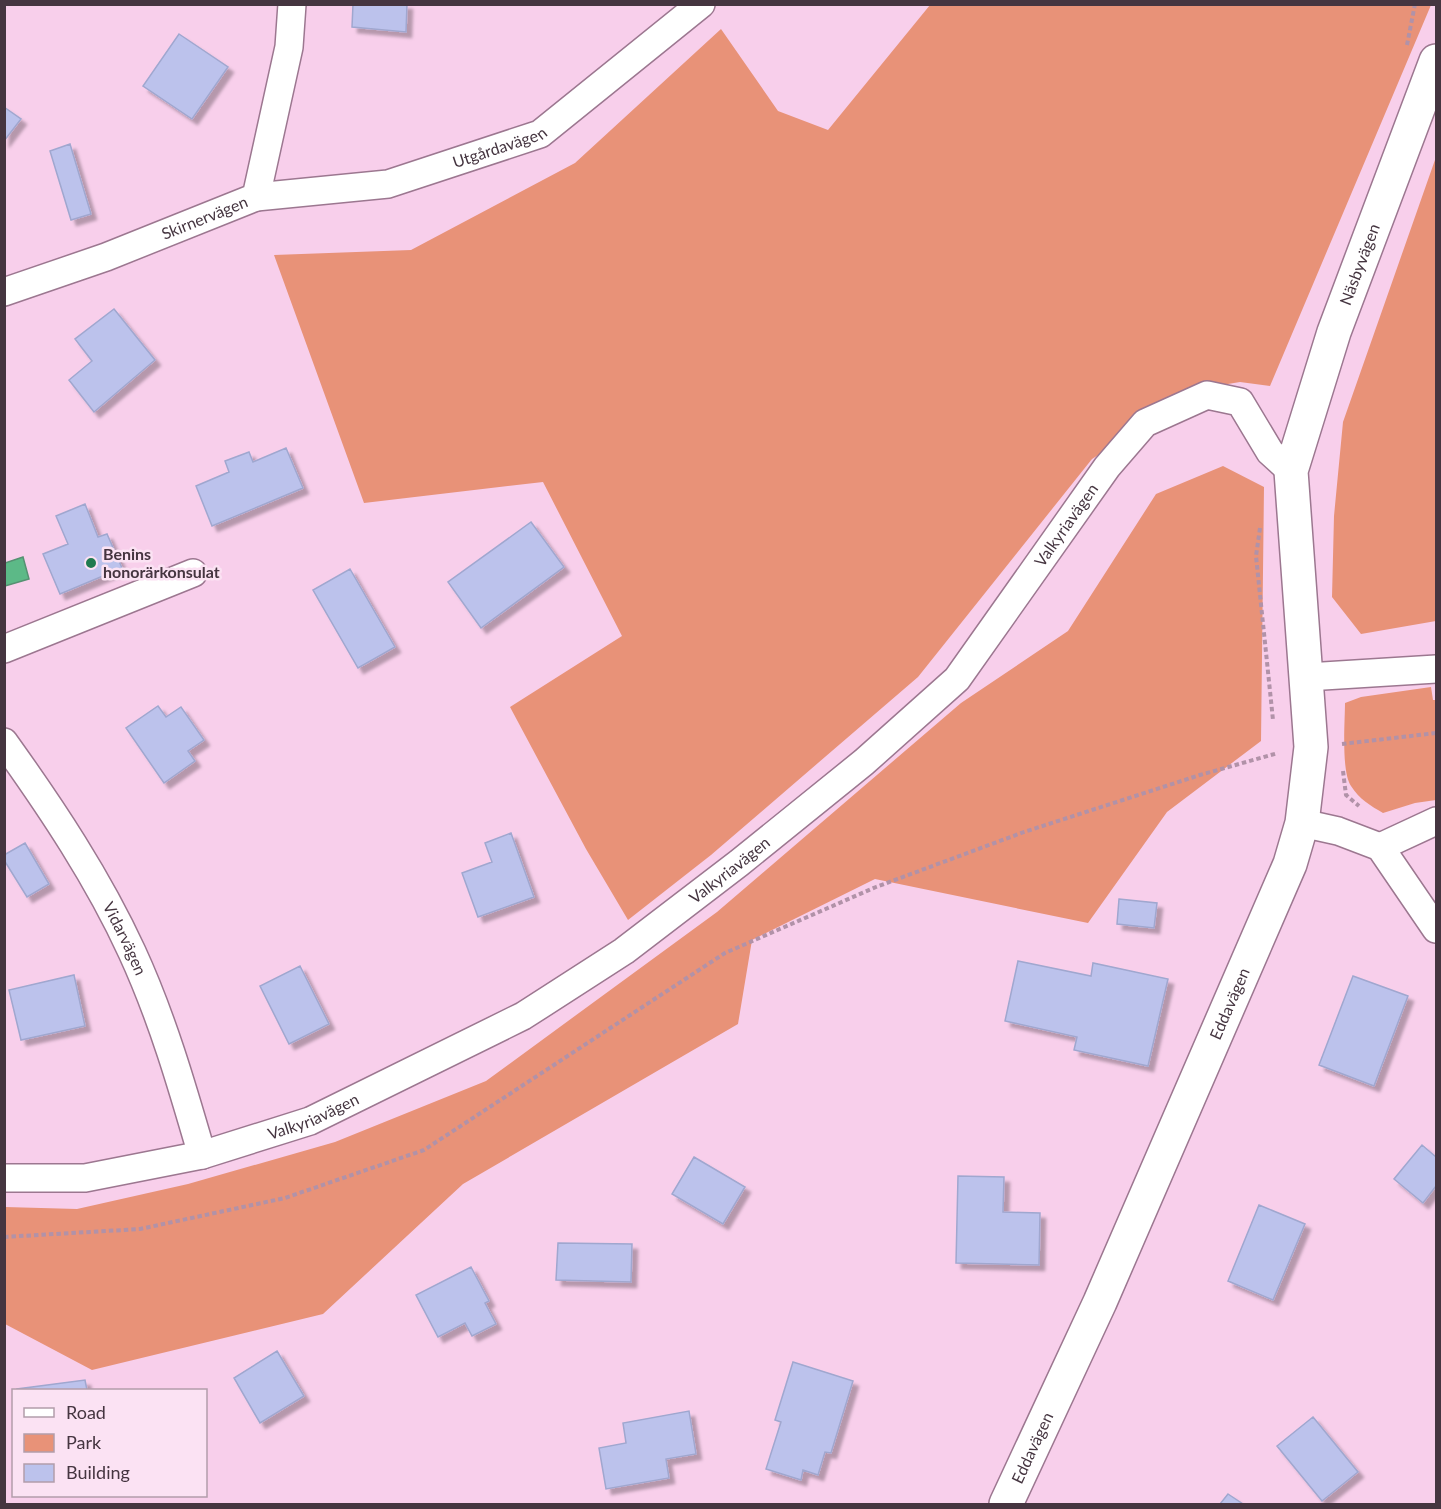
<svg xmlns="http://www.w3.org/2000/svg" width="1441" height="1509" font-family="Lato,sans-serif">
	<style>
		.green { fill: #e89278 }
		.water { fill: #5cb987; stroke: #559172; stroke-width: 1.5 }
		.building { fill: #bcc2ec; stroke: #a0a7cf; stroke-width: 1.5; filter: url(#shadow) }
		.lines { fill: none; stroke-linecap: round; stroke-linejoin: round }
		.minor-casing { stroke: #9c7790; stroke-width: 30 }
		.tertiary-casing { stroke: #9c7790; stroke-width: 36 }
		.path { stroke: #b192a8; stroke-width: 4; stroke-dasharray: 4.5 3; stroke-linecap: butt }
		.minor { stroke: #fff; stroke-width: 27 }
		.tertiary { stroke: #fff; stroke-width: 33 }
		.poi-dot { fill: #207a4f; stroke: #fbe2f3; stroke-width: 2 }
		.labels { text-anchor: middle; stroke-width: 5; stroke-linejoin: round; paint-order: stroke }
		.street-label { font-size: 16px; fill: #453540; stroke: #fbe2f3 }
		.poi-label { font-size: 16px; font-weight: bold; fill: #453540; stroke: #fbe2f3; text-anchor: start }
	</style>
	<defs>
		<filter id="shadow"><feDropShadow dx="5.5" dy="5.5" stdDeviation="1.5" flood-color="#0004"/></filter>
	</defs>
	<rect width="100%" height="100%" fill="#f8cfeb"/>
	<path class="green" d="M930,5H1431L1270,386L1240,382L1204,388L1092,459L918,677L711,855L628,920L586,849L510,707L622,636L543,482L364,503L274,255L411,250L575,163L721,29L778,111L828,130Z
		M1436,157V621L1361,634L1332,597L1334,516L1343,422Z
		M1223,466L1264,487L1261,741L1167,812L1088,923L875,879L752,940L738,1024L463,1184L323,1314L92,1370L5,1324V1207L77,1209L188,1184L335,1142L486,1081L717,912L961,703L1068,631L1156,494Z
		M1431,687L1433,700H1436V800L1415,803L1383,813C1371,806 1359,799 1351,786C1341,771 1345,722 1345,703L1361,697Z"/>
	<path class="water" d="M23,557L29,579L5,586V563Z"/>
	<path class="building" d="M353,4H407L406,32L352,27Z
		M179,34L228,67L192,119L143,86Z
		M4,107L21,119L4,141Z
		M70,144L91,214L71,220L50,151Z
		M114,309L155,360L94,412L69,380L92,361L75,339Z
		M286,448L303,488L212,526L196,486L229,472L225,461L249,452L253,462Z
		M85,504L98,537L107,534L122,568L60,594L43,554L68,544L56,516Z
		M531,522L564,567L481,628L448,582Z
		M350,569L395,647L358,668L313,590Z
		M158,706L166,717L181,707L204,740L188,751L195,761L164,783L126,728Z
		M511,833L534,897L478,917L462,873L492,862L485,843Z
		M25,843L49,884L27,897L4,860V855Z
		M1119,899L1157,903L1154,928L1117,924Z
		M1018,961L1091,976L1093,963L1168,979L1148,1066L1074,1050L1077,1037L1005,1021Z
		M300,966L329,1024L289,1044L260,986Z
		M74,975L85,1026L21,1040L9,990Z
		M1353,976L1408,996L1374,1086L1319,1065Z
		M1422,1145L1436,1157V1186L1423,1203L1394,1179Z
		M694,1157L745,1187L723,1224L672,1194Z
		M958,1176L1004,1177L1003,1212L1040,1213L1039,1265L956,1263Z
		M1259,1205L1305,1224L1273,1300L1228,1281Z
		M558,1243L632,1244L631,1282L556,1280Z
		M471,1267L489,1301L485,1303L496,1324L472,1336L465,1323L438,1337L416,1295Z
		M277,1351L304,1396L260,1423L234,1378Z
		M793,1362L853,1381L831,1453L825,1452L818,1475L803,1470L801,1480L766,1469L781,1422L775,1420Z
		M85,1380L87,1390H17V1389Z
		M689,1411L696,1454L666,1459L669,1478L606,1489L599,1448L626,1443L623,1423Z
		M1313,1417L1358,1472L1322,1501L1277,1446Z
		M1228,1494L1243,1504H1220Z"/>
	<g class="lines">
		<defs>
			<g id="minor">
				<path id="s1" d="M256,197L388,184L540,134L701,4"/>
				<path id="s2" d="M4,292L106,257L256,197L289,47L292,4"/>
				<path d="M4,649L193,573"/>
				<path d="M1307,677L1436,669"/>
				<path id="s3" d="M4,742C52,809 98,878 132,952C162,1017 182,1086 202,1155"/>
				<path d="M1302,823L1338,831L1380,847L1436,929"/>
				<path d="M1380,847L1436,821"/>
				<path id="s4" d="M4,1178H85L202,1155L310,1121L523,1016L624,951L739,863L864,762L957,679L1107,467L1145,423L1207,395L1240,402L1270,452L1291,471"/>
			</g>
			<g id="tertiary">
				<path id="s5" d="M1006,1504L1100,1302L1290,864L1302,823L1311,747L1291,471L1334,332L1436,61"/>
			</g>
		</defs>
		<use href="#minor" class="minor-casing"/>
		<use href="#tertiary" class="tertiary-casing"/>
		<path class="path" d="M1407,45L1415,4
			M1260,528L1256,556L1273,720
			M1342,744L1436,733
			M1343,771L1346,795L1359,806
			M4,1237L140,1229L285,1198L424,1150L725,953L876,887L1024,832L1200,775L1278,753"/>
		<use href="#minor" class="minor"/>
		<use href="#tertiary" class="tertiary"/>
	</g>
	<circle class="poi-dot" cx="91" cy="563" r="6"/>
	<g class="labels">
		<g class="street-label">
			<text dy="6" stroke="none"><textPath href="#s1" startOffset="250">Utgårdavägen</textPath></text>
			<text dy="6" stroke="none"><textPath href="#s2" startOffset="214">Skirnervägen</textPath></text>
			<text dy="6" stroke="none"><textPath href="#s5" startOffset="1314">Näsbyvägen</textPath></text>
			<text dy="6" stroke="none"><textPath href="#s4" startOffset="1290">Valkyriavägen</textPath></text>
			<text dy="6" stroke="none"><textPath href="#s4" startOffset="804">Valkyriavägen</textPath></text>
			<text dy="6" stroke="none"><textPath href="#s3" startOffset="231">Vidarvägen</textPath></text>
			<text dy="6" stroke="none"><textPath href="#s5" startOffset="548">Eddavägen</textPath></text>
			<text dy="6" stroke="none"><textPath href="#s4" startOffset="318">Valkyriavägen</textPath></text>
			<text dy="6" stroke="none"><textPath href="#s5" startOffset="62">Eddavägen</textPath></text>
		</g>
		<g class="poi-label">
			<text x="103" y="560">Benins<tspan x="103" dy="18">honorärkonsulat</tspan></text>
		</g>
	</g>
	<rect width="1441" height="1509" fill="none" stroke="#453540" stroke-width="12"/>
	<rect x="12" y="1389" width="195" height="108" fill="#fbe2f3" stroke="#b29dab" stroke-width="1.5"/>
	<rect x="24" y="1408" width="30" height="9" fill="#ffffff" stroke="#b29dab" stroke-width="1.5"/>
	<text x="66" y="1419" font-size="18" fill="#453540">Road</text>
	<rect x="24" y="1434" width="30" height="18" fill="#e89278" stroke="#b29dab" stroke-width="1.5"/>
	<text x="66" y="1449" font-size="18" fill="#453540">Park</text>
	<rect x="24" y="1464" width="30" height="18" fill="#bcc2ec" stroke="#b29dab" stroke-width="1.5"/>
	<text x="66" y="1479" font-size="18" fill="#453540">Building</text>
</svg>
